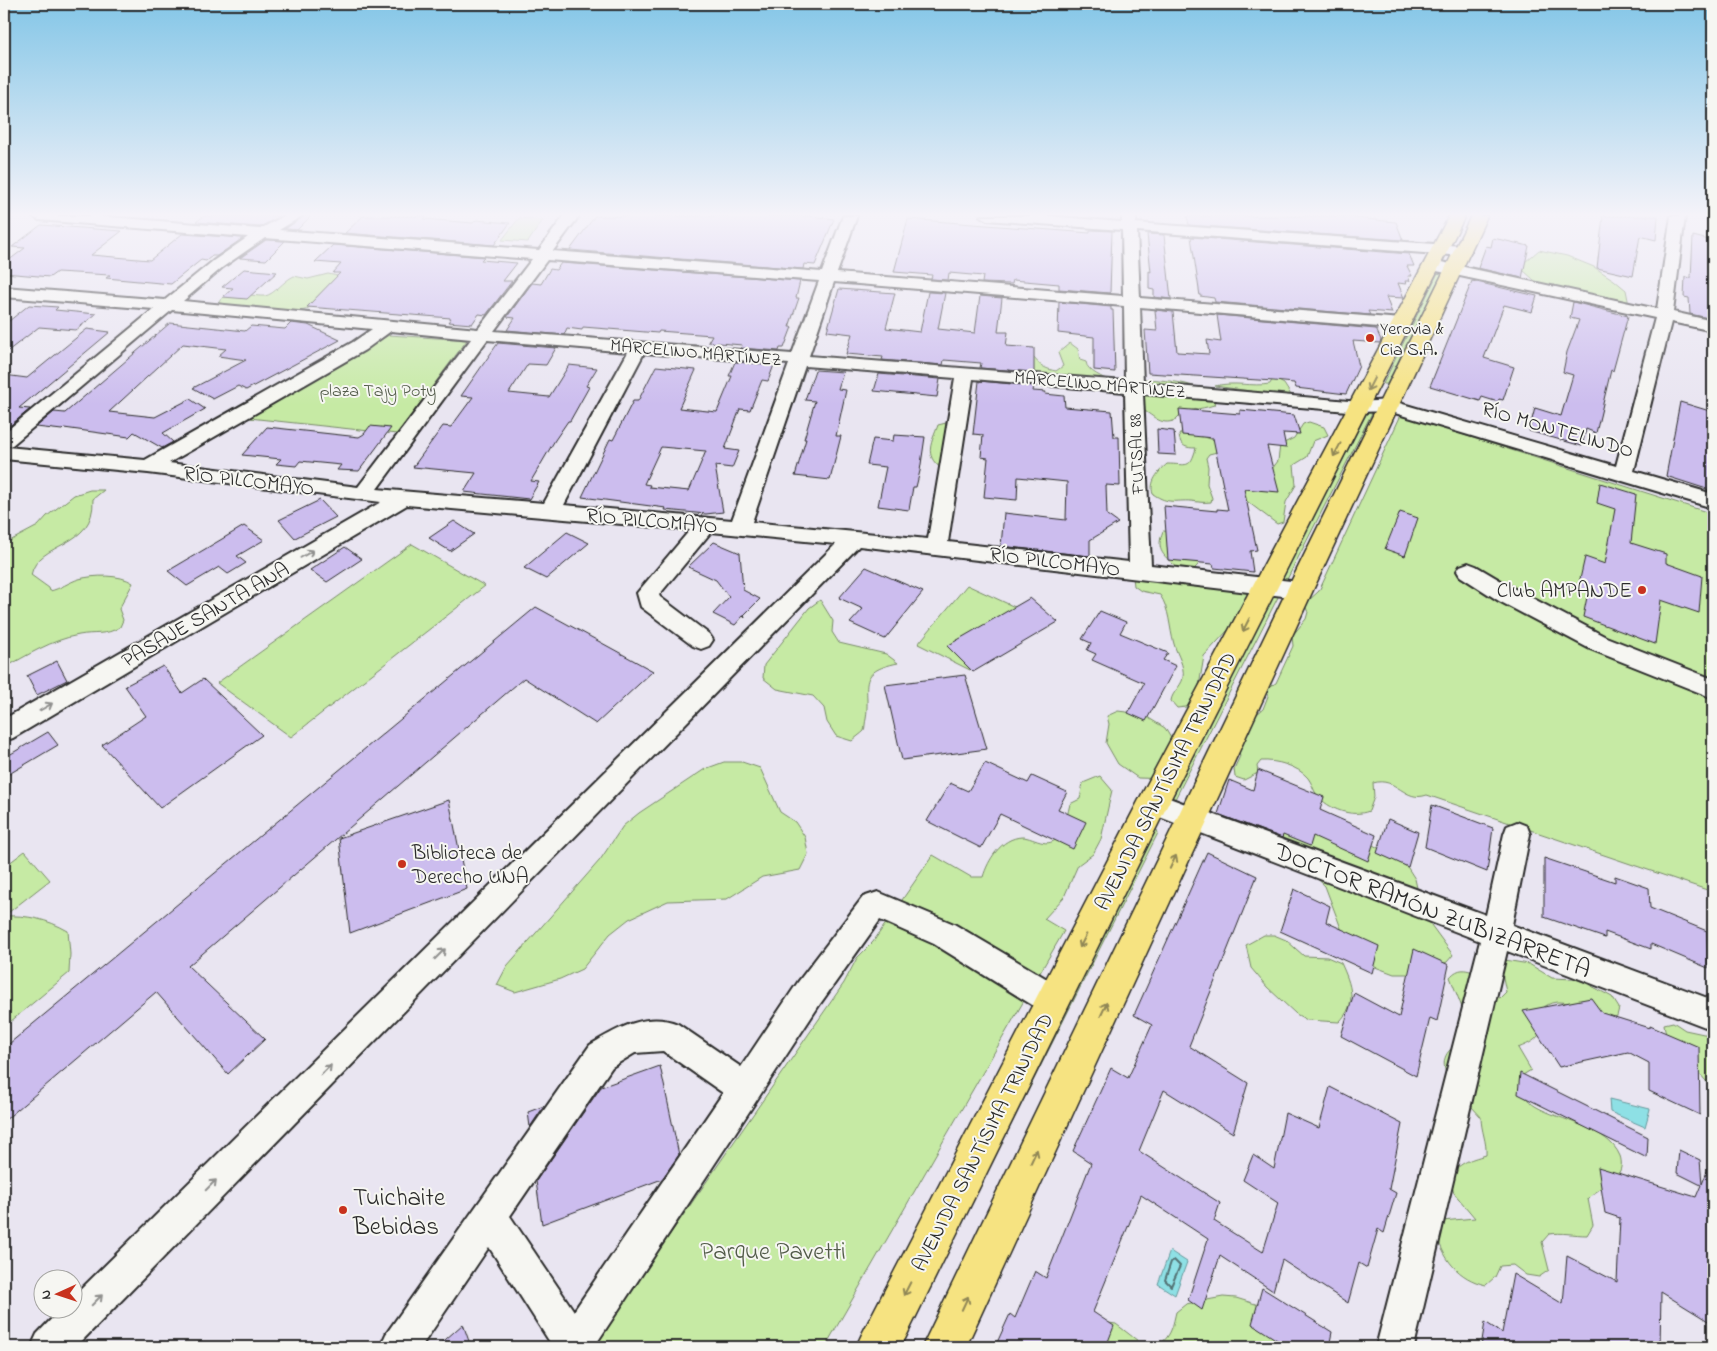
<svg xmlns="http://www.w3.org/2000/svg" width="1717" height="1351" font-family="'Indie Flower',sans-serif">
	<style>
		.green { fill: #c6eaa4; stroke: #788a68 }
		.water { fill: #8ee0e5; stroke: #66989b }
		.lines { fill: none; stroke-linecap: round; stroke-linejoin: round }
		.shore { stroke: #537375; stroke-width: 2 }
		.building { fill: #ccbdee; stroke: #2b2b2b; fill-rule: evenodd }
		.minor-casing { stroke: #2b2b2b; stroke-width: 4 }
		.major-casing { stroke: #2b2b2b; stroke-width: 3 }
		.minor { fill: #f6f6f2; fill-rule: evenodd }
		.major { fill: #f6e381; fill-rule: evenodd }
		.oneway { stroke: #908756 }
		.oneway2 { stroke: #90908e }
		.poi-dot { fill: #c8321e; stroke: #f6f6f2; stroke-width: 2 }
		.labels { text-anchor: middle; stroke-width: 4; stroke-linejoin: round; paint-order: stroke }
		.far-poi-label { font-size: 18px; fill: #2b2b2b; stroke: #f6f6f2; text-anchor: start }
		.far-street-label { font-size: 18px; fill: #2b2b2b; stroke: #f6f6f2 }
		.far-park-label { font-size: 18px; fill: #525b49; stroke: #f6f6f2 }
		.street-label { font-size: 21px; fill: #2b2b2b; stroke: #f6f6f2 }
		.poi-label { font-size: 21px; fill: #2b2b2b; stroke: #f6f6f2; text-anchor: end }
		.near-street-label { font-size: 25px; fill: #2b2b2b; stroke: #f6f6f2 }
		.near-poi-label { font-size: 25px; fill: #2b2b2b; stroke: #f6f6f2; text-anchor: start }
		.near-park-label { font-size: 25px; fill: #525b49; stroke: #f6f6f2 }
	</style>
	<rect width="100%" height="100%" fill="#e9e5f1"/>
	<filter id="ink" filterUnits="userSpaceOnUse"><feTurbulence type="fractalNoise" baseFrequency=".02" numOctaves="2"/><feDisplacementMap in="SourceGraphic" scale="10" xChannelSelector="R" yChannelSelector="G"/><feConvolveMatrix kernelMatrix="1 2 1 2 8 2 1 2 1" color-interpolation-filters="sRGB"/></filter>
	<g filter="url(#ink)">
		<path class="green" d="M519,218L543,220L528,242L502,240Z
			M1539,250L1567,256L1594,267L1614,280L1626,290L1630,310L1546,291L1523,270L1525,262Z
			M1438,273L1442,274L1387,384H1383Z
			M328,274L357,280L305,310L286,313L220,309L218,304C226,286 249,297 265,296C275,294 283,281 294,276L308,279Z
			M389,335L467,340L397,434L249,418Z
			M1070,343L1078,349L1080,360L1086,362C1087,372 1104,377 1112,383L983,373L981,365L1033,356C1039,366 1046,369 1056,371L1063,366L1058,353Z
			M1273,378L1284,384L1291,395H1278L1215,386C1234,381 1252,387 1270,384Z
			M1142,379C1166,380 1195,382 1216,397L1214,405C1200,410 1186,408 1176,420C1159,427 1153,414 1139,408Z
			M1369,409L1373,411L1175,799L1172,800L1170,796Z
			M1401,415L1713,514V892L1427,795C1404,803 1397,776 1373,783L1374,797L1369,811C1352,818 1328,809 1317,795C1313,790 1312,783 1308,778C1298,766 1276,760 1261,761L1257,766L1258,773L1244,780L1235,777L1234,769L1240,756L1237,741L1246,723L1263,709L1268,696L1267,688L1276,683L1293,646L1292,636L1306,619L1308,612L1305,606L1308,601L1319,591Z
			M950,422L964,430C967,447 952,457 941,468C923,455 932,442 938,425Z
			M1309,422L1324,427L1328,435L1313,441L1307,457L1294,465L1296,485L1286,502L1283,522L1277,524L1244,499L1240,484L1272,469L1278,461L1280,445L1294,438L1303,424Z
			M1182,431C1197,434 1210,439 1224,443L1221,451L1209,454L1206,458L1208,467L1207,484L1212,498L1211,502C1204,503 1198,502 1191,501C1175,500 1169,505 1153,494C1149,482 1158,472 1167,464C1187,464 1190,470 1196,448C1187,448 1180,447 1179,435Z
			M90,490H104L93,499C95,550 38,540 31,575L49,588L50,591C60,589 69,582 79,579C94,575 120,574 133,583L119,609L123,620L120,627C106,636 94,632 79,635C51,640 28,655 4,668V544L38,526L47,516L74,495Z
			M1163,531L1187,533L1202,550L1198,565L1194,569H1179C1164,556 1155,551 1163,531Z
			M412,544L485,586L291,737L217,683Z
			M1133,577L1164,579L1180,586L1201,581L1248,590L1255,595L1234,619L1229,629L1204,656L1199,686L1193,704L1186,707L1177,708L1171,701C1172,692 1181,687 1183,678C1185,665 1177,655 1174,644C1169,627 1170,610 1160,595L1141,591L1134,586Z
			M967,585L1017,608L970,670L918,644Z
			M820,600L833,621L832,632L839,643L886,654L898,663C854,672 871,687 866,719C865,722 865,728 864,731C861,734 855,738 852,741L836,736L827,722L824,708L813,696L777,689L763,678L764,665L809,608Z
			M1118,711L1142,714L1165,728L1175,745L1172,779L1138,778L1118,764L1106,743L1109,724L1107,716Z
			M724,762H742L760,768L780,812L795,822L805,837L808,854L800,870L762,877L727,899L668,901L629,919L610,934L582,969L560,979L515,992L497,985L507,966L600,860L623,826L639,813L705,769Z
			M1100,776L1112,790L1101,839L1093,854L1078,865L1064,897L1044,919L1064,931L825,1347H592L844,983L857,958L873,942L933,855L971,877H983C988,860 1001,838 1022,837C1035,837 1051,854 1063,830C1066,822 1068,812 1070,804L1080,799L1083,783Z
			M1253,821L1358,836L1398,860L1408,868L1415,879L1423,914L1453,955L1447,962L1416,974H1394L1359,961L1350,952L1325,886L1305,867L1246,835V826Z
			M1153,829L1157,830L1158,833L899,1347H889Z
			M25,851L50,880L4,916C27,915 47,919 68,931L70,954L69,973L4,1027V867Z
			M1264,935H1274L1286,940L1304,956L1327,957L1341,963C1351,985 1358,1003 1339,1022L1307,1020L1296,1014L1267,987L1251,968L1246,945Z
			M1499,959L1529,964L1552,978L1575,979L1586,983L1612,997L1619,1008L1617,1016L1608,1020C1589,1012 1562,993 1544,1007C1541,1033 1544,1038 1518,1048L1531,1070L1523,1075L1524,1096C1528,1099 1531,1104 1535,1106C1560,1121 1608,1127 1620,1156C1622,1162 1622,1169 1618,1174C1610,1185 1597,1189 1588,1199L1593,1225L1587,1235C1574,1235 1562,1232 1549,1234L1542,1242L1549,1270L1539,1277L1526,1275L1513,1265L1500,1266L1495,1277L1486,1285C1458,1279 1442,1258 1436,1231L1442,1221L1475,1218L1454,1193L1449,1179C1458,1163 1468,1160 1486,1155C1487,1141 1481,1131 1481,1117C1464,1097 1422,1064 1459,1043L1463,1010L1450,977C1459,967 1466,969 1478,974L1487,993L1500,998L1506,992Z
			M1673,1022L1685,1030L1713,1036V1089L1692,1065L1668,1047L1664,1024Z
			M1223,1297L1236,1298L1262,1306L1290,1345L1289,1347H1053L1051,1343L1102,1322L1116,1324L1142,1344L1156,1347C1171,1337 1172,1329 1176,1312L1186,1304Z"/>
		<path class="water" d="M1609,1099L1650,1109L1645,1127L1610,1112Z
			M1170,1251L1187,1262L1175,1295L1158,1284Z"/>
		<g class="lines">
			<path class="shore" d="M1174,1260L1180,1266L1171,1286L1165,1280L1171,1262Z"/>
		</g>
		<path class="building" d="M204,216H280L260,227L196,222Z
			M304,216H311L297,230L285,229Z
			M363,216H427L424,219L473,223L476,220L510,223L494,245L345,233Z
			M595,216H811L834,219L815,265L804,264L803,269L570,250Z
			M1187,216H1336L1396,222L1403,240L1189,225Z
			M1603,216H1658L1656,240L1640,236L1633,276L1597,268Z
			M908,219L1090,233V230L1112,231L1110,293L1059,289V284L1013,280L1012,284L982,283L983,276L949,273L948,280L931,279L932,275L894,272Z
			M41,225L122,231L91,255L150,260L182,234L243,238L217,256H212L206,261L201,260L171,284L106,278L110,275L57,272L50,277L4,273V264L25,248L12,247Z
			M1147,234L1164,235L1171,299L1154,297V290L1149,289V271L1151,272Z
			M1693,236L1713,241V319L1690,314L1689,298L1684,297L1685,277L1691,278Z
			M1191,237L1409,254L1414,266H1407L1412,276H1408L1410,281H1405L1406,284L1398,283L1404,298L1386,297L1392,313L1368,311L1370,315L1215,302L1214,298L1200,296Z
			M1493,238L1529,246L1522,278L1478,268L1486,246L1491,247Z
			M266,240L285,241L266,260L240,258Z
			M333,245L484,257L481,260L517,263L503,281H512L486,315L479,314L472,324L448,322L451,318L307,307L340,273H333L341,264L315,262Z
			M561,263L800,281L796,298H799L789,327H792L784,348H780L779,351L741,348L742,345L708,342L712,335L659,331L658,333L583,327L582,330L567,328L564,335L507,330L515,318L507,317L532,283L541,284L550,269L556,270Z
			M244,269L277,272L247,299L223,297L233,288L222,287Z
			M1472,281L1537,296L1532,312L1504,305L1484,358L1514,367L1503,400L1499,399L1498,402L1482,397L1480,401L1430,386Z
			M839,289L895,293L886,328L920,332L928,292L945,293L938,329L975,333L980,296L1002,298L998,332H1008L1006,346L1034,348V372L980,368L981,363L944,360L943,365L882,360L883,357L846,354L852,334L827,331Z
			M1059,302L1111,307V310H1113L1115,372L1094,370V337L1058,333Z
			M1573,302L1628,316L1613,371L1611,370L1596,433L1586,429L1582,446L1529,431L1535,408L1561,416L1573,375L1563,372L1567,352L1579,320L1570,318Z
			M29,305L58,307L55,310L96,314L76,330L39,327L4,354V325Z
			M1155,310L1173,312L1177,352L1209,354L1207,340L1221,342L1217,315L1376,329L1381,340L1380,343L1353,341L1359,366L1346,394L1296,388L1294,383L1274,381L1148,373L1145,330L1157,331Z
			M170,323L245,331L251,326L285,329L291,323L308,325L340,340L246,390L238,386L213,399L193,388L246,360L218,356L226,349L183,344L109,412L155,417L190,399L205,409L163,433L173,442L162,448L134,432L129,437L64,428L62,430L36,427L54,412L65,413Z
			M87,329L110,332L19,408L30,409L11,425H4V375L27,378Z
			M498,343L556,348L546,365L528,364L509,393L549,397L569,365L597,368L586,386L589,387L570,421H568L555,440L531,481L539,482L529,499L464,492L476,473L413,467L443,426L451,427L473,397L461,396Z
			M735,362L774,365L768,381L762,380L750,410L740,409L725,449L739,451L732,468L715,466L723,512L706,514L665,510L666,508L582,497L610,439L613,440L633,401H638L656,366L696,370L679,408L717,412L732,376H729ZM661,447L706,451L689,491L649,487L650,485L644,484Z
			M815,370L843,372L838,389L846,390L836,436H841L830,480L795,476L806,439H804L815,401L805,400Z
			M879,374L940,379L937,397L874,391Z
			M979,381L1034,386L1033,391L1046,392L1045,394L1064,396L1065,407L1112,411L1114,437H1119L1120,486L1106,485L1107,515L1118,523L1090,540V556L1001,546L1004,513L1066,520L1067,482L1018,477L1017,500L984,497L988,458L981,457L983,435L973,434Z
			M1680,402L1713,412V491L1666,476Z
			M1179,409L1240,414V410L1294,415L1300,434L1283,433L1286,448L1267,446L1279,492L1244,489L1257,550L1250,551L1253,572L1214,568L1213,564L1168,560L1164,506L1217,511V509L1228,510L1213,438L1182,435Z
			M370,426L391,428L359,471L337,470L341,465L300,461L296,466L276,464L281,459L242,455L267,427L359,437L364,434Z
			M1157,429L1174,431L1176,455L1158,454Z
			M894,435L925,437L920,471L916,487H913L909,510L878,506L886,467L867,465L873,439L893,441Z
			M1600,483L1636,494L1631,543L1666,554V563L1702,576L1699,613L1661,600L1655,644L1583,617L1588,592L1578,588L1585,557L1605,564L1615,509L1597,503Z
			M320,500L336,517L295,538L279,520Z
			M1400,512L1418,518L1405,556L1385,549Z
			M454,521L474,534L450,551L429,538Z
			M244,526L264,540L237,556L246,563L228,574L219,567L187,586L168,571Z
			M567,532L589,543L546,579L524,568Z
			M714,542L740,553L743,590L760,599L744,615L745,618L743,616L735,625L713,614L729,597L716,580L688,567Z
			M345,547L362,559L327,582L310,570Z
			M866,567L923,592L885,639L850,623L863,609L839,598Z
			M1030,598L1058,622L973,672L947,646Z
			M536,607L653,671L596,724L524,678L188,966L265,1039L228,1074L156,992L4,1121V1048Z
			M1100,611L1126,622L1120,633L1168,653L1163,660L1176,666L1146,721L1128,713L1144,683L1092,660L1096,654L1087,650L1091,643L1082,639Z
			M57,661L67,680L37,695L27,676Z
			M163,666L182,693L203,679L262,735L160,808L102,745L146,716L125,686Z
			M965,675L987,749L902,760L885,685Z
			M48,732L58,745L4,777V758Z
			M985,763L1028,783L1032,776L1067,792L1058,809L1086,822L1073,849L1000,814L981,848L927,821L950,783L968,791Z
			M1258,770L1324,797L1320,810L1376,835L1368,861L1313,836L1310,846L1283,835L1282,838L1218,814L1229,780L1253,790Z
			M449,800L467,889L350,933L339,838Z
			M1432,805L1493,828L1487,872L1425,847Z
			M1388,819L1418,832L1408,867L1377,853Z
			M1207,852L1257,876L1189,1046L1248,1083L1233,1133L1164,1090L1139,1151L1220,1203L1214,1221L1263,1252L1278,1203L1243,1180L1253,1155L1274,1169L1285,1113L1319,1128L1330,1087L1402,1124L1389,1189L1396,1193L1384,1233L1378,1229L1367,1268L1359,1263L1348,1303L1282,1260L1273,1291L1220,1256L1202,1310L1188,1300L1208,1239L1141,1195L1093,1312L1114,1326L1106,1347H995L1010,1314L1015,1318L1035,1271L1046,1278L1091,1163L1073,1151L1111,1068L1128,1078L1152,1025L1134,1015Z
			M1544,858L1615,882V876L1649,888L1650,908L1707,931L1708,968L1651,944V949L1605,932V938L1544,917Z
			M1294,889L1330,906L1326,922L1379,946L1372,973L1280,931Z
			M1414,949L1449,965L1437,1021L1430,1018L1416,1076L1341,1036L1354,993L1399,1017Z
			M1591,998L1602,1013L1650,1028V1026L1699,1047L1700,1115L1649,1091V1063L1628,1052L1559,1067L1523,1011Z
			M660,1066L679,1155L662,1179L542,1224L536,1181L601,1087Z
			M1520,1073L1648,1137L1647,1158L1518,1094Z
			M544,1106L530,1127L528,1112Z
			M1679,1150L1700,1160L1702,1184L1713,1157V1324L1661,1292L1660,1347H1481L1485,1322L1502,1333L1513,1274L1563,1304L1567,1256L1617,1282L1620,1218L1605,1213L1598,1167L1696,1197L1701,1185L1677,1173Z
			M1262,1288L1332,1332L1329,1347H1288L1252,1324Z
			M463,1324L471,1347H437Z"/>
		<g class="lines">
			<defs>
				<path id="minor" d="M32,216H97L260,229L284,216H302L279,230L539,250L564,216H579L553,251L822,272L843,216H857L837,273L1123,296L1122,230L987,220L980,216H1048L1122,222V216H1136V223L1463,246L1468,248L1471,251L1468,254L1463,256L1137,231L1140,298L1402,319L1408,320L1410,324L1408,328L1402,329L1140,307L1143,383L1360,402L1389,400L1616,466L1655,318L1432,270L1427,268L1424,265L1427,262L1432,260L1657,309L1671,216H1685L1673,312L1713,321V331L1671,322L1634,471L1713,494V508L1388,411L1360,412L1143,394L1151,565L1300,582L1308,584L1311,590L1308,596L1300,598L859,546L76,1347H31L37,1334L62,1308H72V1298L836,544L711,532L659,595L660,597L709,634L713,640L709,646L701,649L693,646L641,607L637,593L690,530L407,505L13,738L4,741V719L381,502L148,473L4,459V433L154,309L4,297V287L165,300L213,261L248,237L39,220ZM265,238L532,259L478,329L183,301L223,267ZM547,260L819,281L792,354L494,331ZM834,282L1124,306L1125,381L809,356ZM172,310L372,329L353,342L145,460L7,447L11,446ZM391,331L471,339L358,487L169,463L365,350ZM487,340L628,352L544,503L377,489ZM644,353L789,364L732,520L564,505ZM805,366L955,378L928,539L752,522ZM973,379L1125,392L1129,562L948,542Z
					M1468,563L1476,566L1515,589L1606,637L1713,679V698L1590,649L1499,601L1460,576L1457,571L1460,566Z
					M1153,792L1486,915L1504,834L1507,826L1517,822L1527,826L1530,834L1512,925L1713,1000V1030L1507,951L1414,1347H1376L1480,941L1144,811L1140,803L1144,795Z
					M878,892L954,924L1064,989L1068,1000L1064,1011L1053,1015L1042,1011L934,944L880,920L820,1004L594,1347H553L489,1247L421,1347H380L386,1334L590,1045C617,1029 646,1011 678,1024L741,1067L798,982L863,897ZM663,1051L723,1093L574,1311L510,1216L612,1067L635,1053Z"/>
				<path id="major" d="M1449,216H1465L1164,812L901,1347H856L863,1332L1142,794Z
					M1471,216H1487L1313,590L966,1347H922L1287,590Z"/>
			</defs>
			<use href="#minor" class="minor-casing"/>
			<use href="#major" class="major-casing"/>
			<use href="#minor" class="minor"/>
			<use href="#major" class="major"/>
		</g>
		<defs><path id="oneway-shaft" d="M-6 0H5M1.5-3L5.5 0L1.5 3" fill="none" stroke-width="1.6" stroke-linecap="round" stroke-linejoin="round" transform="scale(1.25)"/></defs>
		<g class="oneway">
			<use href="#oneway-shaft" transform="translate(1371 384) rotate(117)"/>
			<use href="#oneway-shaft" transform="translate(1337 450) rotate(118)"/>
			<use href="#oneway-shaft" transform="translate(1246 625) rotate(117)"/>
			<use href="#oneway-shaft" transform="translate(1173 862) rotate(-65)"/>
			<use href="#oneway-shaft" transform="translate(1083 941) rotate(117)"/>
			<use href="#oneway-shaft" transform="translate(1104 1009) rotate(-65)"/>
			<use href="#oneway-shaft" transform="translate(1034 1156) rotate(-65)"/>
			<use href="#oneway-shaft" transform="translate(907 1289) rotate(117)"/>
			<use href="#oneway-shaft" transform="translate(965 1303) rotate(-65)"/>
		</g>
		<g class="oneway2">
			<use href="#oneway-shaft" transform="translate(307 554) rotate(-30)"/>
			<use href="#oneway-shaft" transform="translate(46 707) rotate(-30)"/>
			<use href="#oneway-shaft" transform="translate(440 954) rotate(-45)"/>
			<use href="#oneway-shaft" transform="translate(326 1070) rotate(-45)"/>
			<use href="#oneway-shaft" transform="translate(211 1185) rotate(-45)"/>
			<use href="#oneway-shaft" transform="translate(97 1300) rotate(-45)"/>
		</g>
	</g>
	<linearGradient id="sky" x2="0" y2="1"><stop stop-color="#84c6e7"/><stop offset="0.53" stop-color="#f5f3f9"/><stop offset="1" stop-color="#f5f3f9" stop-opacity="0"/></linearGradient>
	<rect width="1717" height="405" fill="url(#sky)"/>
	<g class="poi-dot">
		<circle cx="1370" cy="338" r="5"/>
		<circle cx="1642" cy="590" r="5"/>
		<circle cx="402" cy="864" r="5"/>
		<circle cx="343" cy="1210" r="5"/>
	</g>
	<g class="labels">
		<g class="far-poi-label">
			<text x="1380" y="334">Yerovia &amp;<tspan x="1380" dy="21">Cia S.A.</tspan></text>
		</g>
		<g class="far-street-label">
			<text transform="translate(696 352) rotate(5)" y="6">MARCELINO MARTÍNEZ</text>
			<text transform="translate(1100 384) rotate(5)" y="6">MARCELINO MARTÍNEZ</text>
			<text transform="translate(1136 454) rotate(-92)" y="6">FUTSAL 88</text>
		</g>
		<g class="far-park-label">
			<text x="378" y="396">plaza Tajy Poty</text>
		</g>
		<g class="street-label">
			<text transform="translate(1558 429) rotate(16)" y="7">RÍO MONTELINDO</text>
			<text transform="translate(249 480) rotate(7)" y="7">RÍO PILCOMAYO</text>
			<text transform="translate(652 520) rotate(5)" y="7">RÍO PILCOMAYO</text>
			<text transform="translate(1055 561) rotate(7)" y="7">RÍO PILCOMAYO</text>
			<text transform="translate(205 614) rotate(-30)" y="7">PASAJE SANTA ANA</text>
			<text transform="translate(1165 781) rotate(-63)" y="7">AVENIDA SANTÍSIMA TRINIDAD</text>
			<text transform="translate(982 1142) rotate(-63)" y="7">AVENIDA SANTÍSIMA TRINIDAD</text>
		</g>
		<g class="poi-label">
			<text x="1632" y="597">Club AMPANDE</text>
			<text x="412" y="859" text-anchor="start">Biblioteca de<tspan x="412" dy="24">Derecho UNA</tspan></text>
		</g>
		<g class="near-street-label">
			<text transform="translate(1433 909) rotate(21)" y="9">DOCTOR RAMÓN ZUBIZARRETA</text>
		</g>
		<g class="near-poi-label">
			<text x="353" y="1205">Tuichaite<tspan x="353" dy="29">Bebidas</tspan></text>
		</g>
		<g class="near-park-label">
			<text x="773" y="1259">Parque Pavetti</text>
		</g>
	</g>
	<rect width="1717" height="1351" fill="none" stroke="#f6f6f2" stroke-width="20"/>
	<rect x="10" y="10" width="1697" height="1331" fill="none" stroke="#2b2b2b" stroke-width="2" filter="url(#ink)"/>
	<g transform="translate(58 1294) rotate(267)"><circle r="24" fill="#f6f6f2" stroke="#a5a5a2"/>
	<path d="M0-4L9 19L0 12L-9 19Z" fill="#c8321e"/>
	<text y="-8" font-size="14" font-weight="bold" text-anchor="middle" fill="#2b2b2b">N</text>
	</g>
</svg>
